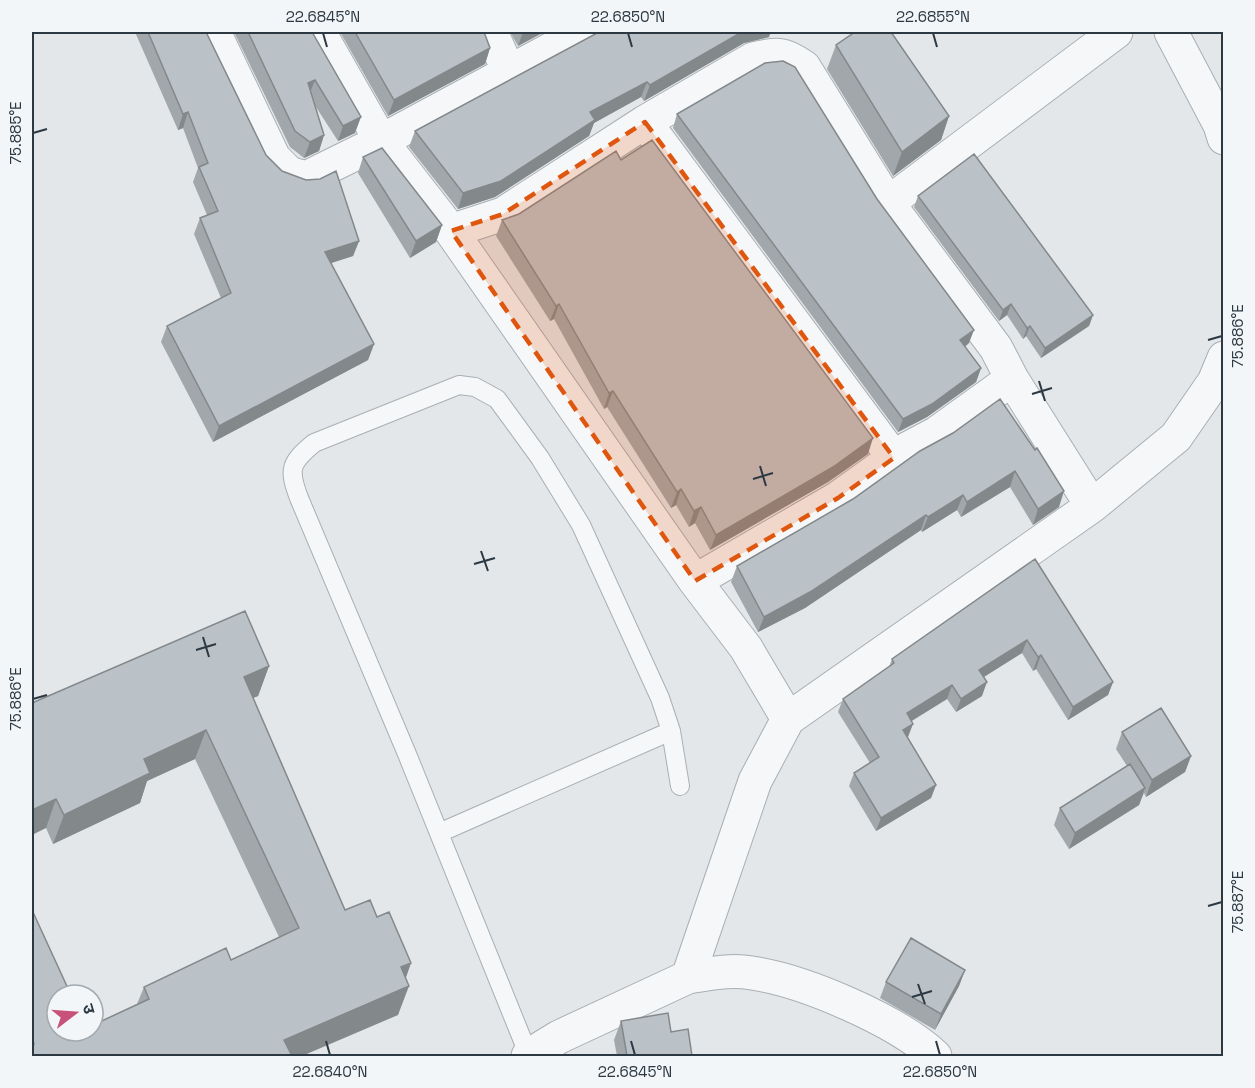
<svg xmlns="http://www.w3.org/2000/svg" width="1255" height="1088" font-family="'Space Grotesk','Noto Sans Devanagari',sans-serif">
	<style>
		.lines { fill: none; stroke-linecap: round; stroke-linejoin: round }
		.service-casing { stroke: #a8afb4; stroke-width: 20 }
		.minor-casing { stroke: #a8afb4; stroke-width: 35 }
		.service { stroke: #f6f7f9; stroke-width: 18 }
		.minor { stroke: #f6f7f9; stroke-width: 33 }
		.wall { fill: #a1a7ab }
		.shaded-wall { fill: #83888b }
		.building { fill: #bbc2c7; stroke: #83888b; stroke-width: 1.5 }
		.marked { fill: #df570f; fill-opacity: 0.2; stroke: #df570f; stroke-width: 4.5; stroke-dasharray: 12 8; stroke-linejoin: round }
		.ticks { fill: none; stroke: #2c3842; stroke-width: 2 }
		.neatline { fill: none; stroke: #2c3842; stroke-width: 2 }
		.ticks-label { font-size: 15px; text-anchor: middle; fill: #2c3842 }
	</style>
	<rect width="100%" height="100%" fill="#e3e7ea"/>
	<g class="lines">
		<defs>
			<path id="service" d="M439,833L671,731
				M529,1056L407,754L299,498C288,469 290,463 314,443L459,385L475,387L497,399L540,458L581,525L660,698L671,731L680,786"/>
			<path id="minor" d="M214,32L274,158L289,173L306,178L381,141L583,32
				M319,32L381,141L451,231L695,581L746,648L788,719
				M491,32L509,72
				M1171,32L1220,125L1224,138
				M645,122L894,458
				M888,203L1116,32
				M451,231L503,214L645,122L753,59C778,53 784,53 804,67L888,203L996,348L1012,379L937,433L905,450L838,498L695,581
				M1092,506L1176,437L1214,382L1224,358
				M688,977C709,974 730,969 752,973C805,981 896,1020 935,1056
				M528,1056L559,1037L688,977L755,781L788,719L1092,506L1012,379"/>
		</defs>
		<use href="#service" class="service-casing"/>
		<use href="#minor" class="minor-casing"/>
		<use href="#service" class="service"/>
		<use href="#minor" class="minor"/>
	</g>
	<path class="wall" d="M135,32H206L266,155L282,171L359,241L353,256L331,263L374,344L368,360L213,442L161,342L167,326L221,298L194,234L200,218L207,215L193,182L198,168L183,128L178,130Z
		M234,32H312L355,133L338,141L314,104L324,135L319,151L304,158L290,147Z
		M340,32H484L490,48L485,64L388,116Z
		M510,32H544L518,46Z
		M852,32H891L949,116L941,140L893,176L827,69L836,45L853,33Z
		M598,33L769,37L744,43L644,101L641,97L594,123L589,136L495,197L458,209L409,147L415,131Z
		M677,114L877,199L969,343L965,347L981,368L976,382L927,417L898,432L673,128Z
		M363,157L442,225L436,242L410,258L358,173Z
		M621,160L868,454L828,482L710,550L695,523L689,527L676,505L671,508L607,407L604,409L554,319L550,321L496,236L502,220L519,214Z
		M918,196L1093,315L1089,326L1041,358L1026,336L1023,339L1007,315L999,321L914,207Z
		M1000,399L1059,507L1033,525L1010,487L961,517L957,510L922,532L921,530L805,608L758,632L731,582L737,566L853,499L953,433Z
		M1035,559L1113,682L1108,695L1068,720L1036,669L1033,671L1022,653L984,677L982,696L956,712L947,699L911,721L908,737L907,738L936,785L931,798L876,831L849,786L854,773L870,763L838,712L843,699L889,667L892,659Z
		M269,666L258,696L253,698L345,910L377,917L411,963L405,978L398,1015L32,1056V910L57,1031H93L137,1004L144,987L231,960L279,937L195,759L147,781L140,803L53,844L46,828L32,703Z
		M1122,732L1191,756L1185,772L1146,797L1144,793L1139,805L1069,849L1054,825L1060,808L1127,766L1116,749Z
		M965,970L959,986L935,1030L880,998L886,982Z
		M621,1021L671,1032L692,1056H617L614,1040Z"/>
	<path class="shaded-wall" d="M523,32H544L518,46Z
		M742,32H771L769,37L744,43L644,101L650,85Z
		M490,48L485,64L388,116L394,100Z
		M315,80L309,95L308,83Z
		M647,82L641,97L594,123L589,136L495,197L458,209L463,193L590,112Z
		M188,112L183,128L178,130L183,114Z
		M949,116L941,140L893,176L902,152Z
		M361,117L355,133L338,141L343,126Z
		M324,135L319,151L304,158L310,142Z
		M442,225L436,242L410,258L416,241Z
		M359,241L353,256L319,267L325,252Z
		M559,304L554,319L550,321L556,306Z
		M1011,304L1007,315L999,321L1003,310Z
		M1093,315L1089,326L1041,358L1045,348Z
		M1030,326L1026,336L1023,339L1027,328Z
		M974,330L969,343L955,354L960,340Z
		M374,344L368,360L213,442L219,426Z
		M981,368L976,382L927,417L898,432L903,419Z
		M613,391L607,407L604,409L609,393Z
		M873,438L868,454L828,482L710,550L716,535Z
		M1015,471L1010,487L961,517L967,502Z
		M681,489L676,505L671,508L677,492Z
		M1064,491L1059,507L1033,525L1038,509Z
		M963,495L957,510L922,532L928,517Z
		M701,507L695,523L689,527L694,511Z
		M926,515L921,530L805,608L758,632L764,617Z
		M1027,640L1022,653L974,683L979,670Z
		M1041,655L1036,669L1033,671L1038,657Z
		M269,666L258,696L234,706L244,677Z
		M987,682L982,696L956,712L961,699Z
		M1113,682L1108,695L1068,720L1073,707Z
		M952,685L947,699L902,727L907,713Z
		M913,724L908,737L898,744L903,730Z
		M206,730L195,759L147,781L140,803L53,844L64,815L144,759Z
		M1191,756L1185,772L1146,797L1152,780Z
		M936,785L931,798L876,831L881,818Z
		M1145,788L1139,805L1069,849L1075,833Z
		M56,799L46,828L32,835V810Z
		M411,963L402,989L409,986L398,1015L302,1056H278L284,1040L401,967Z
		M965,970L959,986L935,1030L941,1014Z"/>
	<path class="building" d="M148,32H206L266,155L282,171L306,180L320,179L336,171L359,241L325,252L374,344L219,426L167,326L231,293L200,218L218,211L199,167L208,163L188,112L183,114Z
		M248,32H312L361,117L343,126L315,80L308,83L324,135L310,142L295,131Z
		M355,32H484L490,48L394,100Z
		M599,32H742L650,85L647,82L590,112L595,120L501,181L463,193L415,131Z
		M855,32H891L949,116L902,152L836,45Z
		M783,61L795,67L877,199L974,330L960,340L981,368L932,404L903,419L677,114L765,63Z
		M652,140L873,438L833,467L716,535L701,507L694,511L681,489L677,492L613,391L609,393L559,304L556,306L502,220L519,214L616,151L621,160Z
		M382,148L442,225L416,241L363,157Z
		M974,154L1093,315L1045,348L1030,326L1027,328L1011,304L1003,310L918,196Z
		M1000,399L1035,450L1037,448L1064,491L1038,509L1015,471L967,502L963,495L928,517L926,515L810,592L764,617L737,566L853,499L920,451L953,433Z
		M1035,559L1113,682L1073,707L1041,655L1038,657L1027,640L979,670L987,682L961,699L952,685L907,713L913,724L903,730L936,785L881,818L854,773L879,757L843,699L894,663L892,659Z
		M245,611L269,666L244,677L345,910L370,900L377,917L389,912L411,963L401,967L409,986L284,1040L291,1054L285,1056H32V1045L34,1044L32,1037V910L71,995H57V1031H93V1025L149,999L144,987L226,948L231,960L299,928L206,730L144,759L150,773L64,815L56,799L32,810V703Z
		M1161,708L1191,756L1152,780L1122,732Z
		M1130,764L1145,788L1075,833L1060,808Z
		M911,938L965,970L941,1014L886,982Z
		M668,1013L671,1032L688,1029L692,1056H627L621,1021Z"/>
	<path class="marked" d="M645,122L894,458L838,498L695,581L451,231L503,214Z"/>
	<path class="ticks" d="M323,33L327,47M628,33L632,47M933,33L937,47M33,133L47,129M1208,340L1222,336M1039,381L1045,401M1032,394L1052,388M760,466L766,486M753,479L773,473M481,551L488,571M474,564L495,558M203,637L209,657M196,650L216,644M33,699L47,695M1208,906L1222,902M918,984L925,1004M912,997L932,991M326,1041L330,1055M631,1041L635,1055M936,1041L940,1055"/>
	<rect width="1255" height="1088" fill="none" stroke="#f3f6f8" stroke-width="66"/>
	<g transform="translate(75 1013) rotate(73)"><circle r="28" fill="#f3f6f8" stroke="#a3aaaf" stroke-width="1.5"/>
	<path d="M0-4.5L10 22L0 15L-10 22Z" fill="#c75179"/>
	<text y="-9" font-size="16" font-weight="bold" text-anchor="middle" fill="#2c3842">उ</text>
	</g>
	<rect x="33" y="33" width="1189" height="1022" class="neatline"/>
	<g class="ticks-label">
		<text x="323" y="22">22.6845°N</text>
		<text x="628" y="22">22.6850°N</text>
		<text x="933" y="22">22.6855°N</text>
		<text transform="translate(16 133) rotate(-90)" y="5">75.885°E</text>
		<text transform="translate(1238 336) rotate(-90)" y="5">75.886°E</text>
		<text transform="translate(16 699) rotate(-90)" y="5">75.886°E</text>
		<text transform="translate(1238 902) rotate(-90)" y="5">75.887°E</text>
		<text x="330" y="1077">22.6840°N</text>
		<text x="635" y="1077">22.6845°N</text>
		<text x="940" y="1077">22.6850°N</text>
	</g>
</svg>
